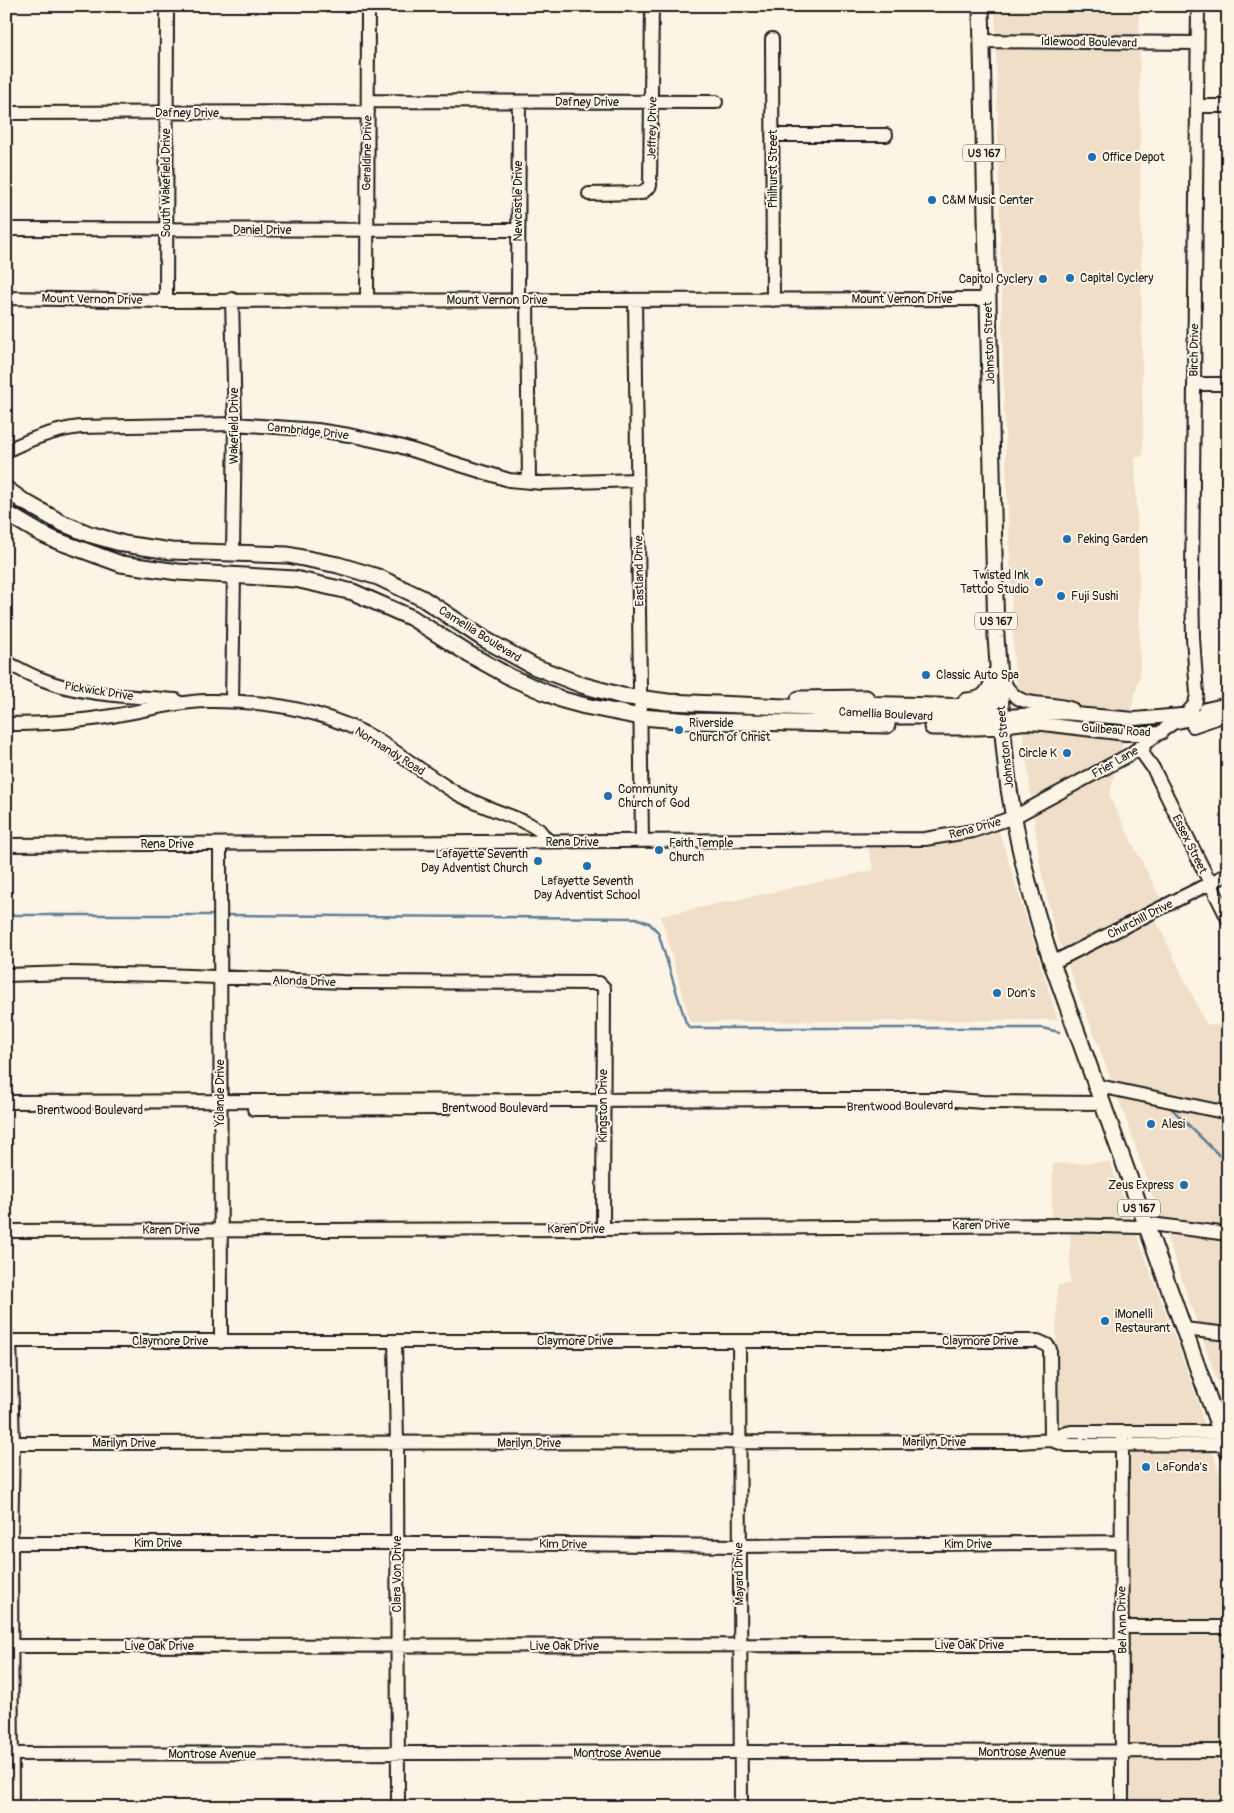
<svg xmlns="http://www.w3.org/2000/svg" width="1234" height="1813" font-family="Pangolin,sans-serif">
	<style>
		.built { fill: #f1dec9 }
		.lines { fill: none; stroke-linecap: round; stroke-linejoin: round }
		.stream { stroke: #607e98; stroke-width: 2.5 }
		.minor-casing { stroke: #1c1c1c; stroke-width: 16 }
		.major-casing { stroke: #1c1c1c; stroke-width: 19 }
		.minor { stroke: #fcf5e5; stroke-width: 12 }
		.major { stroke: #fcf5e5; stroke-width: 15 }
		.poi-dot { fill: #1f6fb2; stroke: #fcf5e5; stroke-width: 2 }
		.labels { text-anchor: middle; stroke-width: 4; stroke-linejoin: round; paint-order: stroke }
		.shield { fill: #fcf5e5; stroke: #5f5d58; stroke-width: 1 }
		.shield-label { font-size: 11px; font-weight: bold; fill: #1c1c1c }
		.street-label { font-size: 12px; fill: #1c1c1c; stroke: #fcf5e5 }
		.poi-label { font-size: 12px; fill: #1c1c1c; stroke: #fcf5e5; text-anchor: start }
	</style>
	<rect width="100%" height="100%" fill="#fcf5e5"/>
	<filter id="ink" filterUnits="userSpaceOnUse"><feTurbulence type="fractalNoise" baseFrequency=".02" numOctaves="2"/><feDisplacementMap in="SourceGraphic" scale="10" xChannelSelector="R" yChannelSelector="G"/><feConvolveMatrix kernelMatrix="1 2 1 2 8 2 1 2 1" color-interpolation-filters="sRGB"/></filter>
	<g filter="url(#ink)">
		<path class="built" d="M995,6H1139L1143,456L1135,458L1139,575L1140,675L1109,796L1167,911L1155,918L1206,1024L1228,1027V1412L1123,1111L1054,929L1040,865L1014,664L1004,411Z
			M998,828L1058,1020L690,1022L661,916L874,870L868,847L926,848Z
			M1110,1162L1196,1395L1228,1502V1807H1117V1438L1055,1437L1057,1285L1070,1284V1232H1051L1053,1164Z"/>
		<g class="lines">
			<path class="stream" d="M6,915H216
				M224,915L636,918L649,923L658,932L686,1023L690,1028H1042L1059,1032
				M1171,1108L1228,1164"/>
			<defs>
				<path id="minor" d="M772,39L773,300
					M982,41L1197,43
					M368,101L716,102
					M1197,106H1228
					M6,113L368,112
					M772,135H886
					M589,194L642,193L650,186L652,6
					M6,229L518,230
					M6,298L166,301L988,299
					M232,299L235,424L233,552
					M367,300L368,6
					M527,300L529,482
					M635,300L642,841
					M166,301L167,6
					M518,301L519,102
					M1194,384H1228
					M6,451C30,439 53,430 80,427L235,424L317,430L349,435L399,446L509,480L542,483L637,480
					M6,662C18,668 29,675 41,679C83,696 132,696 176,700
					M1000,673C1015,714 1039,698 1072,709
					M232,701L234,575
					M1206,709L1228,704
					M1187,713L1195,704L1197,694L1193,638L1192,578L1198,6
					M1001,716L1063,713L1135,719L1181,715
					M6,724C42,724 77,722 112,716C143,711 174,702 206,701C265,700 322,709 374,738C402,755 428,776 456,793C479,806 505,813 529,824L539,830L549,842
					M1002,726L1025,723L1043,724L1126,734L1161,733
					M1193,726L1228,714
					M1144,744L1143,754L1153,768L1228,919
					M220,844L221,1342
					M6,845L925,839L973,831L1014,817L1129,755L1173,723L1199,717L1214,708
					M1052,963L1228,874
					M6,975L69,973L163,975L344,982L599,983L604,988L603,1229
					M1094,1085L1228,1113
					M6,1102L828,1099H944L983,1102L1101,1103
					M254,1109L446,1108
					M6,1231L603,1229L1065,1225L1139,1227L1151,1224L1228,1234
					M1184,1329L1228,1334
					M6,1341H1038L1047,1345L1050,1349L1051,1440L1067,1445L1225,1444
					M10,1341L13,1443L11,1543L12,1807
					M395,1341L397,1444L398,1807
					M739,1341C739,1496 739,1651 741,1807
					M1122,1438C1121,1561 1122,1684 1122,1807
					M6,1443L1020,1442L1051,1440L1063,1434L1071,1432H1221
					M6,1543H484L738,1546L1120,1542
					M1122,1627H1228
					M6,1646L1122,1645
					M6,1754L1228,1751"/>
				<path id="major" d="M981,6L996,637C1000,688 1002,739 1009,789C1018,848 1033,906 1052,963L1228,1452
					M6,489L23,501L60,522L89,534L124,544L171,551L288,555L338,565L378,577L422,598L484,639L533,666L582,685L622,696L668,702L810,708L889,716H1001
					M6,513L40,533L55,540L121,564L178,572L295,579L353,592L412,618L467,653L512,678L563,700L585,706L641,717L691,721L887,725
					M799,699L866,698
					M966,701C988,701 990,689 997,671
					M854,704L977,707L986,706L1000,699
					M932,727H977L1002,726"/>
			</defs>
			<use href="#minor" class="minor-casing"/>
			<use href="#major" class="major-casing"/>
			<use href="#minor" class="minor"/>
			<use href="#major" class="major"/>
		</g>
	</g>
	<g class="poi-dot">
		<circle cx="1092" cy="157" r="5"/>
		<circle cx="932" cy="200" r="5"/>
		<circle cx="1070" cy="278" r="5"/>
		<circle cx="1043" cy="279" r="5"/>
		<circle cx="1067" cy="539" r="5"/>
		<circle cx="1039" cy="582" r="5"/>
		<circle cx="1061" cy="596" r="5"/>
		<circle cx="926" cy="675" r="5"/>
		<circle cx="679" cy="730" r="5"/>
		<circle cx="1067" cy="753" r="5"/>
		<circle cx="608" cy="796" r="5"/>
		<circle cx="659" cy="850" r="5"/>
		<circle cx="538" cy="861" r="5"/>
		<circle cx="587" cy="866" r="5"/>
		<circle cx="997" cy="993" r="5"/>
		<circle cx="1151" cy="1124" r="5"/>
		<circle cx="1184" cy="1185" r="5"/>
		<circle cx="1105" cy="1321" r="5"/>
		<circle cx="1146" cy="1467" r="5"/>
	</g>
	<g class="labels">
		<g class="shield">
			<rect x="963" y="144.5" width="42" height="17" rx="4"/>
			<rect x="975" y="612.5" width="42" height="17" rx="4"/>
			<rect x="1118" y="1199.5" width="42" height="17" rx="4"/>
		</g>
		<g class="shield-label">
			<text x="984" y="157">US 167</text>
			<text x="996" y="625">US 167</text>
			<text x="1139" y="1212">US 167</text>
		</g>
		<g class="street-label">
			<text transform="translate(1089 42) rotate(1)" y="4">Idlewood Boulevard</text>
			<text x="587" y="106">Dafney Drive</text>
			<text x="187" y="117">Dafney Drive</text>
			<text transform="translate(652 128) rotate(-89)" y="4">Jeffrey Drive</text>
			<text transform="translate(367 153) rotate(-89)" y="4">Geraldine Drive</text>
			<text transform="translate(773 169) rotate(-90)" y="4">Philhurst Street</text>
			<text transform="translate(166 183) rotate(-90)" y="4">South Wakefield Drive</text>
			<text transform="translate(518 201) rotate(-90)" y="4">Newcastle Drive</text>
			<text x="262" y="234">Daniel Drive</text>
			<text transform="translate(92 299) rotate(1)" y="4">Mount Vernon Drive</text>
			<text x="902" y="303">Mount Vernon Drive</text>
			<text x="497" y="304">Mount Vernon Drive</text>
			<text transform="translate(989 343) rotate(-92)" y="4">Johnston Street</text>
			<text transform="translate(1194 350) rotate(-89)" y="4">Birch Drive</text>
			<text transform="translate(234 426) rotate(-90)" y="4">Wakefield Drive</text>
			<text transform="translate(308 431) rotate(6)" y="4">Cambridge Drive</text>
			<text transform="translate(639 571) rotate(-91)" y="4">Eastland Drive</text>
			<text transform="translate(480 634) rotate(32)" y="4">Camellia Boulevard</text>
			<text transform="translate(99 691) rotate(9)" y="4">Pickwick Drive</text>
			<text transform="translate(886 714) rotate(3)" y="4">Camellia Boulevard</text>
			<text transform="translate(1116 730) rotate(4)" y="4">Guilbeau Road</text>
			<text transform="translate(1005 747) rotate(-96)" y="4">Johnston Street</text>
			<text transform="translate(390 751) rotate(32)" y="4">Normandy Road</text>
			<text transform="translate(1115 762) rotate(-30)" y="4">Frier Lane</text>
			<text transform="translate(975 828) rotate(-15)" y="4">Rena Drive</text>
			<text x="572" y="846">Rena Drive</text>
			<text x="167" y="848">Rena Drive</text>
			<text transform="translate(1190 844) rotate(64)" y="4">Essex Street</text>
			<text transform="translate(1140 919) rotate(-27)" y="4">Churchill Drive</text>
			<text transform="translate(304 981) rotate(2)" y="4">Alonda Drive</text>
			<text transform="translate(220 1093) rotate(-90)" y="4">Yolande Drive</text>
			<text transform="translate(603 1106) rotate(-90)" y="4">Kingston Drive</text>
			<text transform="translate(900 1106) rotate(-1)" y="4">Brentwood Boulevard</text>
			<text x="495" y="1112">Brentwood Boulevard</text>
			<text x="90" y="1114">Brentwood Boulevard</text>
			<text transform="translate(981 1225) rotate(-1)" y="4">Karen Drive</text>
			<text x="576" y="1233">Karen Drive</text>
			<text x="171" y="1234">Karen Drive</text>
			<text x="170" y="1345">Claymore Drive</text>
			<text x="575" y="1345">Claymore Drive</text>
			<text x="980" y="1345">Claymore Drive</text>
			<text x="934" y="1446">Marilyn Drive</text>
			<text x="124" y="1447">Marilyn Drive</text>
			<text x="529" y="1447">Marilyn Drive</text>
			<text x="158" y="1547">Kim Drive</text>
			<text transform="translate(563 1544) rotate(1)" y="4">Kim Drive</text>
			<text x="968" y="1548">Kim Drive</text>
			<text transform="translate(397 1574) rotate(-90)" y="4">Clara Von Drive</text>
			<text transform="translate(739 1574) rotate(-91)" y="4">Mayard Drive</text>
			<text transform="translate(1122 1620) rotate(-91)" y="4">Bel Ann Drive</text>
			<text x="969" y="1649">Live Oak Drive</text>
			<text x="159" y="1650">Live Oak Drive</text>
			<text x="564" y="1650">Live Oak Drive</text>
			<text x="1022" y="1756">Montrose Avenue</text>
			<text x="617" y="1757">Montrose Avenue</text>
			<text x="212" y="1758">Montrose Avenue</text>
		</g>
		<g class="poi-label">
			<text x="1102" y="161">Office Depot</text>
			<text x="942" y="204">C&amp;M Music Center</text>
			<text x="1080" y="282">Capital Cyclery</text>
			<text x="1033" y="283" text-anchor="end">Capitol Cyclery</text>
			<text x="1077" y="543">Peking Garden</text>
			<text x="1029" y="579" text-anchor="end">Twisted Ink<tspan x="1029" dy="14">Tattoo Studio</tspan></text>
			<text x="1071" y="600">Fuji Sushi</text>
			<text x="936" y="679">Classic Auto Spa</text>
			<text x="689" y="727">Riverside<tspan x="689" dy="14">Church of Christ</tspan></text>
			<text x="1057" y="757" text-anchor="end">Circle K</text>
			<text x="618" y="793">Community<tspan x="618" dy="14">Church of God</tspan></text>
			<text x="669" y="847">Faith Temple<tspan x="669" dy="14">Church</tspan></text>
			<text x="528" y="858" text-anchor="end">Lafayette Seventh<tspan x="528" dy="14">Day Adventist Church</tspan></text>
			<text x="587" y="885" text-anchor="middle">Lafayette Seventh<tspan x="587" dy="14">Day Adventist School</tspan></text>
			<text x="1007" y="997">Don's</text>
			<text x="1161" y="1128">Alesi</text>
			<text x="1174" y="1189" text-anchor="end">Zeus Express</text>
			<text x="1115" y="1318">iMonelli<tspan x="1115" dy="14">Restaurant</tspan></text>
			<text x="1156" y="1471">LaFonda's</text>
		</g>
	</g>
	<rect width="1234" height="1813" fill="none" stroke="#fcf5e5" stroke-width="25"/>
	<rect x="12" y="12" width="1209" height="1788" fill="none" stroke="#1c1c1c" stroke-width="2" filter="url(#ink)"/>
</svg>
